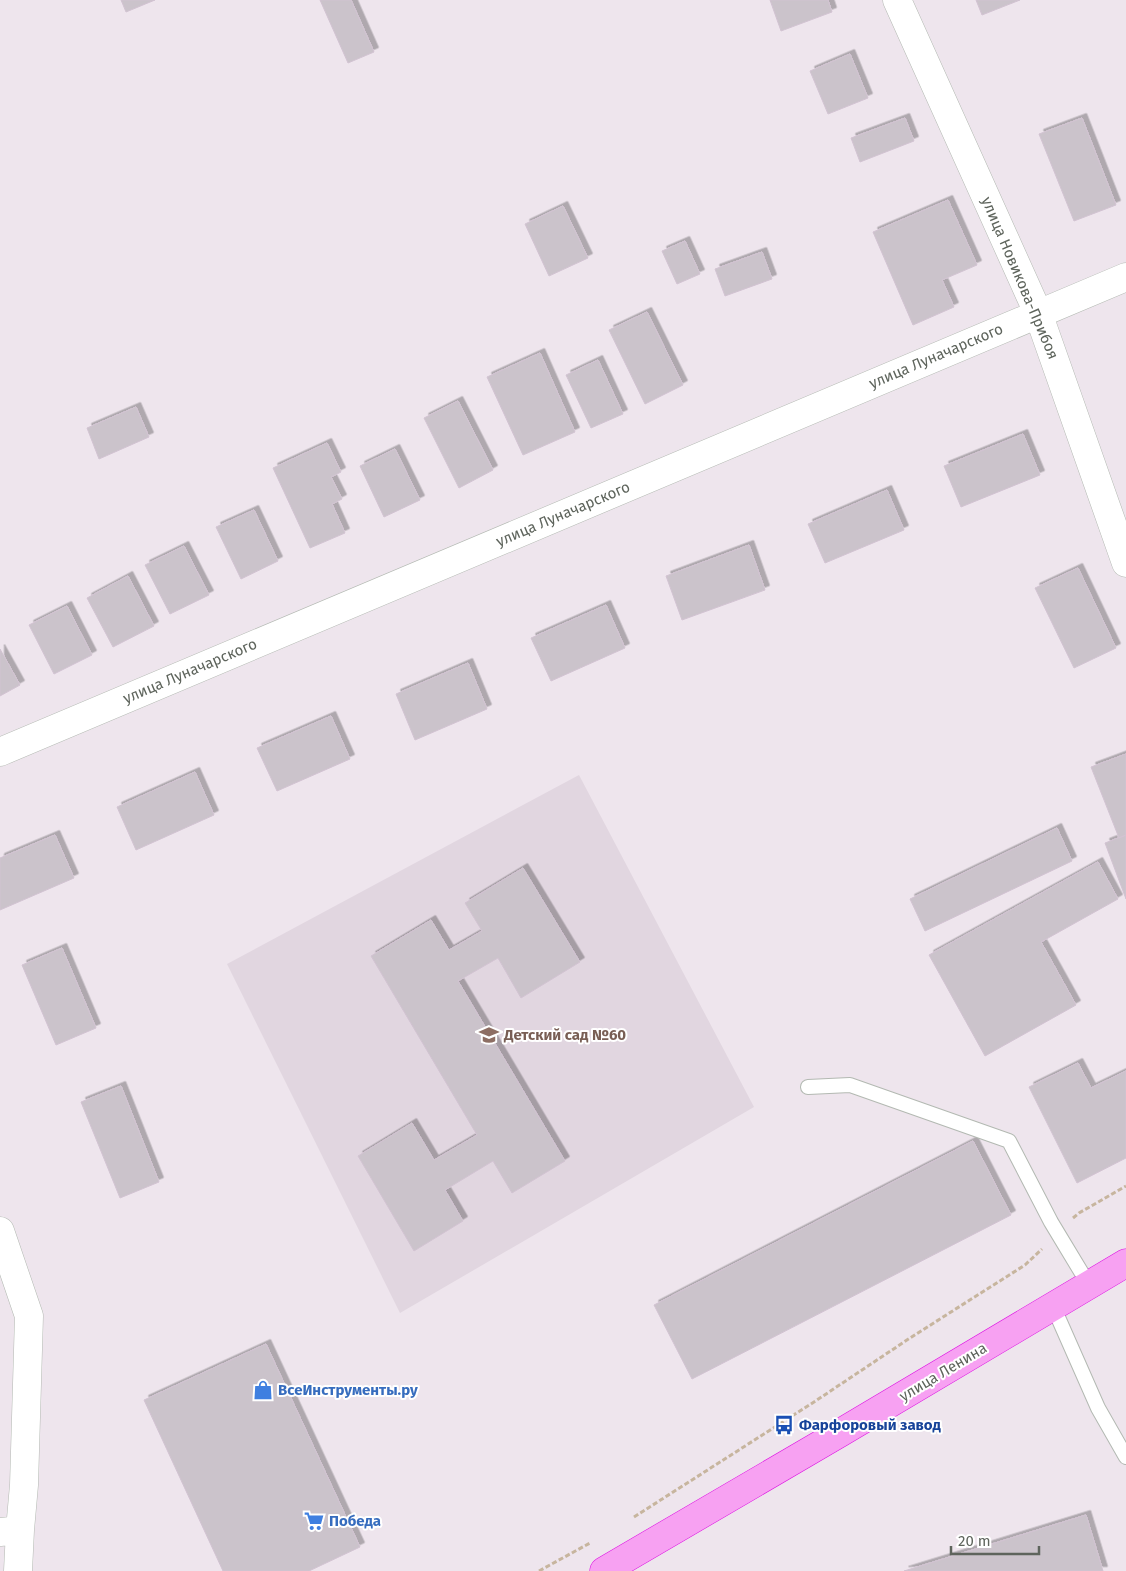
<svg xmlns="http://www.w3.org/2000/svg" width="1126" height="1571" font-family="'Fira Sans',sans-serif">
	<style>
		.education { fill: #e1d6e0 }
		.building { fill: #cbc3cb; stroke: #d2c3d2; filter: url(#shadow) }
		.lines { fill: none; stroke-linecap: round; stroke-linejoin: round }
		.service-casing { stroke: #b3b9b2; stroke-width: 16 }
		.minor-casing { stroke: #b3b9b2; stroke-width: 29 }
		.trunk-casing { stroke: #dc10e2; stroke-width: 29 }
		.path { stroke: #c7b59e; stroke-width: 3; stroke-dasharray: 5 2.5; stroke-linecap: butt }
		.service { stroke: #fff; stroke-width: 14 }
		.minor { stroke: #fff; stroke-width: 28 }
		.trunk { stroke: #f7a1f2; stroke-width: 28 }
		.labels { text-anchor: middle; stroke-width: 4; stroke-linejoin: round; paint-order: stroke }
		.street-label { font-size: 15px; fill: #5e645c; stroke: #fff }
		.education-label { font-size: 15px; font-weight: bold; fill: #785e54; stroke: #fff; text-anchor: start }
		.shop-label { font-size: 15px; font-weight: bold; fill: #366cbe; stroke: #fff; text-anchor: start }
		.transit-label { font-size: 15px; font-weight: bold; fill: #164399; stroke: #fff; text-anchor: start }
	</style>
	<defs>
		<filter id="shadow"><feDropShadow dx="4.5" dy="-4.5" stdDeviation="0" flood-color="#0004"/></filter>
	</defs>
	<rect width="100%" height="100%" fill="#eee5ed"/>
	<path class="education" d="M579,775L754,1107L400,1313L227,964Z"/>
	<path class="building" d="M121,0H155L126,12Z
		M320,0H351L374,52L348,63Z
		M770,0H828L832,12L781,31Z
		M976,0H1020L982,15Z
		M850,54L868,98L828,114L810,71Z
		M905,118L914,141L860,162L851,138Z
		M1082,118L1116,205L1074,221L1039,134Z
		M948,200L977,265L942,280L954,307L913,325L873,232Z
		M563,206L588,258L549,276L525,224Z
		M685,241L700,274L677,284L662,251Z
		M762,252L772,279L725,296L715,269Z
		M647,312L683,385L645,404L609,330Z
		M540,353L575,432L523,455L487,377Z
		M598,360L623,414L591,428L566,375Z
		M458,401L493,470L459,488L424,418Z
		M136,407L149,437L99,459L87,428Z
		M1023,434L1040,475L961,507L944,466Z
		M327,443L341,472L331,477L342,499L332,504L345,533L310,548L273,468Z
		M395,449L420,500L384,517L360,466Z
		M887,490L904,530L825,563L808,524Z
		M254,510L278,561L241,579L216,527Z
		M749,545L765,590L682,620L666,576Z
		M184,546L209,595L170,614L145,565Z
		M1078,568L1116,648L1074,668L1035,588Z
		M128,576L154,626L113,647L87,598Z
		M606,605L625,648L551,681L531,638Z
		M67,606L92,655L54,674L29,625Z
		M0,649L20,685L0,696Z
		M468,663L487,709L415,740L396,694Z
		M331,716L350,759L277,791L257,748Z
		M1126,754V835L1119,838L1091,767Z
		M195,772L214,815L136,850L117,807Z
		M1057,828L1072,861L925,931L910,899Z
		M55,835L74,878L0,910V858Z
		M1126,835V899L1105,843Z
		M1098,862L1118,899L1041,942L1076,1005L985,1056L929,955Z
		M523,868L580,962L521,998L498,958L458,981L565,1161L512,1193L493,1161L445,1190L463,1221L414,1251L358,1156L412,1123L434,1160L477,1135L371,956L431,920L449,950L482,931L465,903Z
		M62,948L96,1028L56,1045L22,965Z
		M1078,1063L1091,1088L1126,1071V1158L1077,1183L1029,1087Z
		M121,1086L159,1182L120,1198L81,1102Z
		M973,1141L1011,1215L692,1379L654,1305Z
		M266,1344L360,1547L309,1571H223L144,1400Z
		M1086,1515L1103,1571H904Z"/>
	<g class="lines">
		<defs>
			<path id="service" d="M808,1087L850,1085L1009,1141L1051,1222L1089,1285
				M1053,1306L1098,1408L1126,1457"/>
			<path id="minor" d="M897,0L1038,313L1126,563
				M0,752L1126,277
				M0,1231L29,1316L24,1485L20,1530
				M0,1532L20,1530L18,1571"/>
			<path id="trunk" d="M604,1571L840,1433L1126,1263"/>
		</defs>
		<use href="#service" class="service-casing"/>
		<use href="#minor" class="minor-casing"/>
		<use href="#trunk" class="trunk-casing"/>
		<path class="path" d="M1073,1218L1079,1213L1126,1186
			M634,1517L814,1402L910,1338L1025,1265L1042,1249
			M539,1571L590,1543"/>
		<use href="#service" class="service"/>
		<use href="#minor" class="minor"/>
		<use href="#trunk" class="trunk"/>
	</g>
	<defs>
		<symbol id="school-bare" viewBox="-9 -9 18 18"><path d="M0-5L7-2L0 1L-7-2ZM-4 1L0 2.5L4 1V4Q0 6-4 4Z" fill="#8d6e63" stroke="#fff" stroke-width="2.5" paint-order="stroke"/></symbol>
		<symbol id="shop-bare" viewBox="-9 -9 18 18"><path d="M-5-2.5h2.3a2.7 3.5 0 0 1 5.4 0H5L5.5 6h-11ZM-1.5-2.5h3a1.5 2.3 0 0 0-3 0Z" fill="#3f7fe0" stroke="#fff" stroke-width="2.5" paint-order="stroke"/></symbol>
		<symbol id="bus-bare" viewBox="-9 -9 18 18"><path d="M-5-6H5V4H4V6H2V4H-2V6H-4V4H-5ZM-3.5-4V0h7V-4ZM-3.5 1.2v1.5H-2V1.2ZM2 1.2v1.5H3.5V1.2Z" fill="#1a4fb4" stroke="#fff" stroke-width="2.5" paint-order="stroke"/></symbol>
		<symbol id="supermarket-bare" viewBox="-9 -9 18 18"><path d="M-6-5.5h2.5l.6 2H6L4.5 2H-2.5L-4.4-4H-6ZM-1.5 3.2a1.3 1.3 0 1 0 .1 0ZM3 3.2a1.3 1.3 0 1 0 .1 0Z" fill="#3f7fe0" stroke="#fff" stroke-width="2.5" paint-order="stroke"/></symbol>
	</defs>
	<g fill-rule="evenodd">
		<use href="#school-bare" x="475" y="1021" width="28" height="28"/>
		<use href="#shop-bare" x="249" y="1376" width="28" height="28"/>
		<use href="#bus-bare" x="770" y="1411" width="28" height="28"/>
		<use href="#supermarket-bare" x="300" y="1507" width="28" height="28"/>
	</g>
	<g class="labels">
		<g class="street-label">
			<text transform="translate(1020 278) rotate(67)" y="5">улица Новикова-Прибоя</text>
			<text transform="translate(936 356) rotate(-23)" y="5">улица Луначарского</text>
			<text transform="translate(563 514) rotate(-23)" y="5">улица Луначарского</text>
			<text transform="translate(190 671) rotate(-23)" y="5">улица Луначарского</text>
			<text transform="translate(943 1372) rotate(-31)" y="5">улица Ленина</text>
		</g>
		<g class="education-label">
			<text x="504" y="1040">Детский сад №60</text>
		</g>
		<g class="shop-label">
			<text x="278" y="1395">ВсеИнструменты.ру</text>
			<text x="329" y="1526">Победа</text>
		</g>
		<g class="transit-label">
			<text x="799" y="1430">Фарфоровый завод</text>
		</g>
	</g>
	<path d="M951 1546v8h88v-8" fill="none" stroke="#5e645c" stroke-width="2.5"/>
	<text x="958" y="1546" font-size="15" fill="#5e645c" stroke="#ffffff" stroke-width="4" paint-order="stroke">20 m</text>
</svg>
